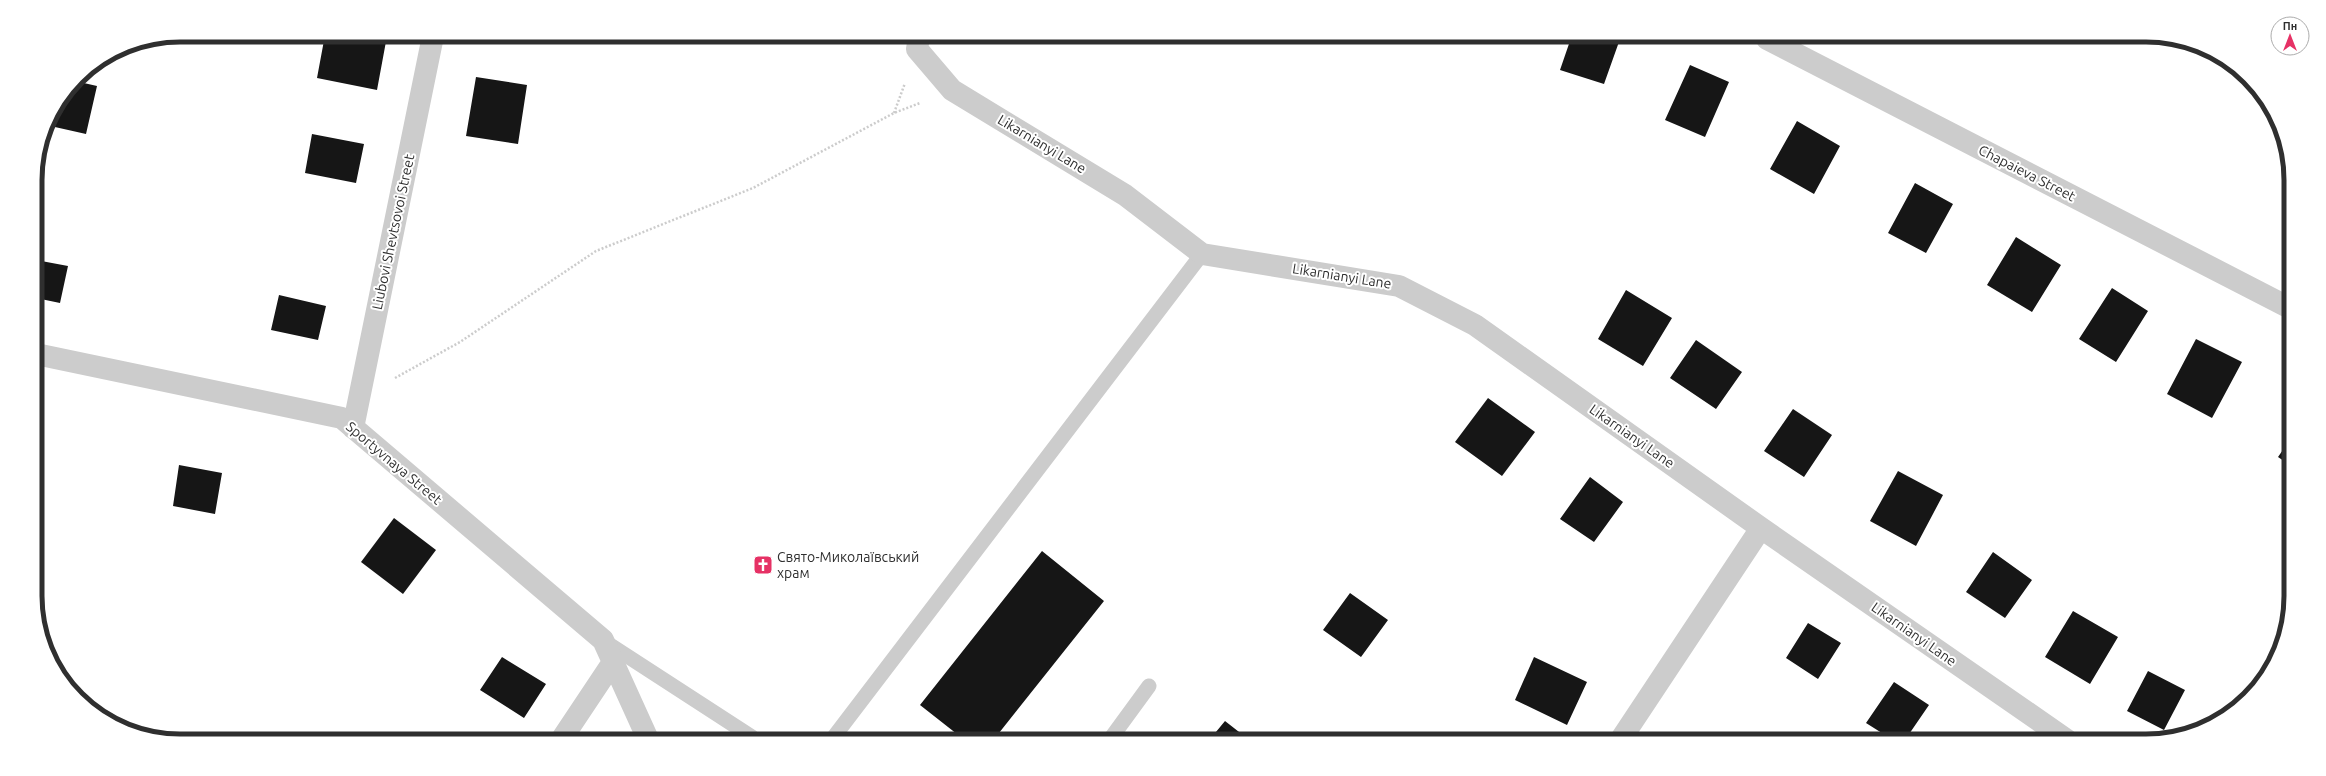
<svg xmlns="http://www.w3.org/2000/svg" width="2326" height="776" font-family="Ubuntu,sans-serif">
	<style>
		.building { fill: #161616 }
		.lines { fill: none; stroke-linecap: round; stroke-linejoin: round }
		.path { stroke: #ccc; stroke-width: 2.5; stroke-dasharray: 2 2; stroke-linecap: butt }
		.lane { stroke: #ccc; stroke-width: 15 }
		.street { stroke: #ccc; stroke-width: 22 }
		.labels { text-anchor: middle; stroke-width: 4; stroke-linejoin: round; paint-order: stroke }
		.street-label { font-size: 14px; fill: #2f2f2f; stroke: #fff }
		.poi-label { font-size: 14px; fill: #2f2f2f; stroke: #fff; text-anchor: start }
		.rim { fill: none; stroke: #2f2f2f; stroke-width: 5 }
	</style>
	<rect width="100%" height="100%" fill="#fff"/>
	<path class="building" d="M325,35L387,36L377,90L317,78Z
		M1442,38H1472L1471,44Z
		M1571,38L1620,39L1604,84L1560,70Z
		M1690,65L1729,82L1705,137L1665,120Z
		M476,77L527,85L518,144L466,136Z
		M75,81L97,86L86,134L46,125Z
		M1797,121L1840,146L1814,194L1770,169Z
		M312,134L364,144L356,183L305,173Z
		M1915,183L1953,204L1926,253L1888,233Z
		M2016,237L2061,265L2032,312L1987,285Z
		M36,260L68,266L60,303L36,298Z
		M2112,288L2148,311L2116,362L2079,339Z
		M1626,290L1672,318L1643,366L1598,339Z
		M279,295L326,306L318,340L271,330Z
		M2196,339L2242,362L2212,418L2167,394Z
		M1696,340L1742,372L1716,409L1670,378Z
		M1488,398L1535,432L1502,476L1455,442Z
		M1793,409L1832,435L1804,477L1764,451Z
		M2287,444V463L2278,457Z
		M179,465L222,473L215,514L173,506Z
		M1898,471L1943,495L1916,546L1870,521Z
		M1590,477L1623,502L1594,542L1560,519Z
		M394,518L436,550L403,594L361,562Z
		M1042,551L1104,601L995,738H962L920,705Z
		M1993,552L2032,580L2005,618L1966,592Z
		M1350,593L1388,620L1361,657L1323,630Z
		M2073,611L2118,637L2090,684L2045,657Z
		M1808,623L1841,643L1818,679L1786,658Z
		M502,657L546,684L524,718L480,690Z
		M1534,657L1587,682L1567,725L1515,700Z
		M2148,671L2185,690L2164,730L2127,711Z
		M1894,682L1929,705L1905,740H1893L1866,723Z
		M1225,721L1248,739L1211,738Z"/>
	<g class="lines">
		<path class="path" d="M894,113L905,83
			M395,378L460,342L596,251L753,188L894,113L920,103"/>
		<path class="lane" d="M604,641L752,737
			M833,738L1202,254
			M1111,738L1149,686"/>
		<path class="street" d="M919,37L917,49L952,90L1125,195L1202,254L1399,286L1475,325L1761,528L2067,740
			M1767,39L2288,307
			M36,354L342,418L603,640L647,737
			M353,428L433,36
			M563,737L613,662
			M1621,739L1761,528"/>
	</g>
	<defs>
		<symbol id="church-square" viewBox="-11 -11 22 22"><rect x="-9" y="-9" width="18" height="18" rx="4" fill="#e63165" stroke="#fff"/><path d="M-1.2-6h2.4v3.5h3.3v2.4h-3.3V6h-2.4V-.1h-3.3v-2.4h3.3Z" fill="#fff"/></symbol>
	</defs>
	<g fill-rule="evenodd">
		<use href="#church-square" x="752" y="554" width="22" height="22"/>
	</g>
	<g class="labels">
		<g class="street-label">
			<text transform="translate(1042 144) rotate(31)" y="5">Likarnianyi Lane</text>
			<text transform="translate(2027 173) rotate(27)" y="5">Chapaieva Street</text>
			<text transform="translate(393 232) rotate(-78)" y="5">Liubovi Shevtsovoi Street</text>
			<text transform="translate(1342 276) rotate(9)" y="5">Likarnianyi Lane</text>
			<text transform="translate(1632 436) rotate(35)" y="5">Likarnianyi Lane</text>
			<text transform="translate(394 463) rotate(40)" y="5">Sportyvnaya Street</text>
			<text transform="translate(1914 634) rotate(35)" y="5">Likarnianyi Lane</text>
		</g>
		<g class="poi-label">
			<text x="777" y="562">Свято-Миколаївський<tspan x="777" dy="16">храм</tspan></text>
		</g>
	</g>
	<path d="M0 0H2326V776H0ZM180 42H2146A138 138 0 0 1 2284 180V596A138 138 0 0 1 2146 734H180A138 138 0 0 1 42 596V180A138 138 0 0 1 180 42Z" fill="#fff" fill-rule="evenodd"/>
	<path class="rim" d="M180 42H2146A138 138 0 0 1 2284 180V596A138 138 0 0 1 2146 734H180A138 138 0 0 1 42 596V180A138 138 0 0 1 180 42Z"/>
	<g transform="translate(2290 36)"><circle r="19" fill="#ffffff" stroke="#acacac"/>
	<path d="M0-3L7 15L0 10L-7 15Z" fill="#e63165"/>
	<text y="-6" font-size="11" font-weight="bold" text-anchor="middle" fill="#2f2f2f">Пн</text>
	</g>
</svg>
